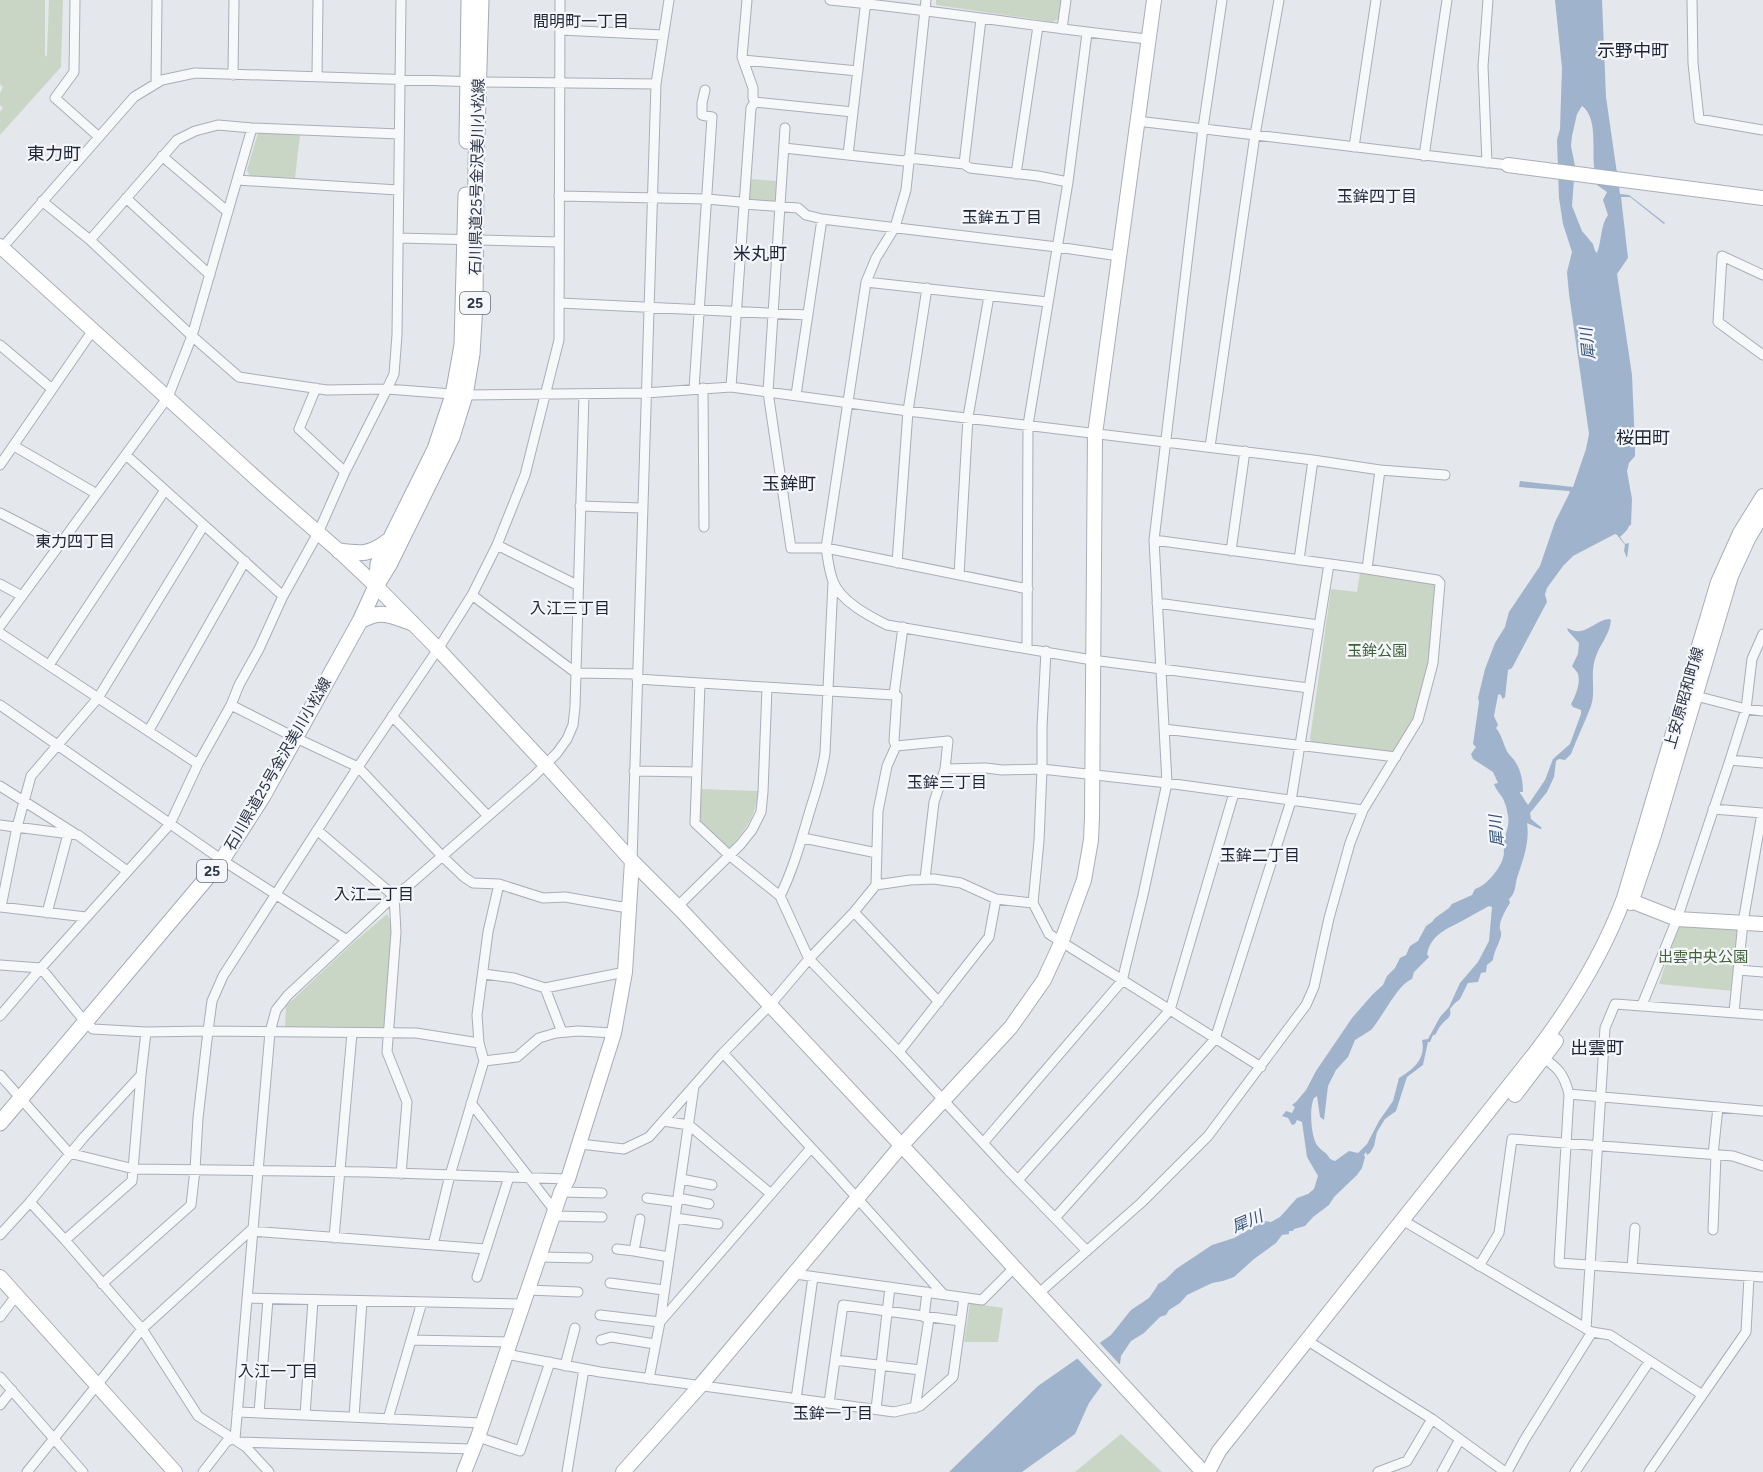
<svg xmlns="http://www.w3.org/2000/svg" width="1763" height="1472" font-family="Figtree,'Noto Sans JP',sans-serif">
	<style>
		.green { fill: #c9d6c5 }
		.water { fill: #9fb4cc; fill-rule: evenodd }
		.pier { fill: #e4e7ec }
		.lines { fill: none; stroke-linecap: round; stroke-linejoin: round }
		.street-casing { stroke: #a9aeb7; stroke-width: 11 }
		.secondary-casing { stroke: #a9aeb7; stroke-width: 16 }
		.primary-casing { stroke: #a3abb8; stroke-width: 17 }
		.street { stroke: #f7f8fa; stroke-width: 9 }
		.secondary { stroke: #fff; stroke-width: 14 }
		.primary { stroke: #fff; stroke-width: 15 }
		.labels { text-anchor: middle; stroke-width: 4.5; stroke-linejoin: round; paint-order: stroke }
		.shield { fill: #f4f6f9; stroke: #676e7b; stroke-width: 1.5 }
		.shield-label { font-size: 14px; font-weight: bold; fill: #2b3445 }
		.street-label { font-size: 15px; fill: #2b3445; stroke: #f4f6f9 }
		.park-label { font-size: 15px; fill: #3f6138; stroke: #f4f6f9 }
		.neighbourhood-label { font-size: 16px; fill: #1d2536; stroke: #f4f6f9 }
		.water-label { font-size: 16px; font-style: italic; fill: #34527a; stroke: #f4f6f9 }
		.quarter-label { font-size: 18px; fill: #1d2536; stroke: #f4f6f9 }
	</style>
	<rect width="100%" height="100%" fill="#e4e7ec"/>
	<path class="green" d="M0,0H45V57L47,55L49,0H63L61,67L0,135V112L3,108L0,105V93L3,87L0,84Z
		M936,0H1061L1058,19L1053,22L936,5Z
		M258,133L300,135L295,178L250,176L247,170Z
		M748,179L779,181L776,203L749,201Z
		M1360,573L1434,583L1437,587L1430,663L1416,718L1395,753L1312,743L1310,739L1331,589L1357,592Z
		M700,789L758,791C756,817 746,828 731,847H728L700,824Z
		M387,914L393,925L385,1028L285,1027L286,1006L353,943Z
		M1679,924L1739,928L1733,991L1659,984Z
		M970,1303L1003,1308L998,1342H964Z
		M1121,1434L1162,1472H1075Z"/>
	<path class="water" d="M1555,0H1602L1606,97L1620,194L1629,195L1665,223L1664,224L1630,197H1621L1628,258L1617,274L1632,375L1635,446V456L1629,463L1627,471L1632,499L1631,525L1629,526L1627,530L1620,537L1625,544L1629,543L1627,558L1624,551L1625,545L1617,535L1615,534L1573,556L1563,566L1547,588L1545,594L1547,602L1512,668L1508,670L1505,697L1503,699L1500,694L1498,695L1494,716L1498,725L1496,728C1502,736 1502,740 1506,749C1508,754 1511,756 1514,760C1521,769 1523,782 1523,792H1520V793L1528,805L1545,780L1553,759L1570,744L1581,714V710L1573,707L1571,704C1575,697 1581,683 1578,674C1577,671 1574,669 1572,666L1578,654L1579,643L1568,631L1567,628C1570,629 1573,631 1576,631C1587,633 1597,620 1609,619L1611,620C1610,635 1599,645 1595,659C1590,675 1596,691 1591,706C1585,722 1577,738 1571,754L1565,760L1559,759L1556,761L1554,777L1547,792L1530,813L1531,819L1542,828L1540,829L1527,823C1530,842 1523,860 1517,878C1515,885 1516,893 1509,899L1510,903C1507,907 1500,920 1500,925C1499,933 1502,928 1501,936C1499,944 1494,951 1493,960L1487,965L1486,972L1481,973L1478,982L1468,983L1460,999L1454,1004L1450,1009C1452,1018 1447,1018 1442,1024C1439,1027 1437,1032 1435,1035H1433L1430,1042H1428L1423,1065L1407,1077L1396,1111L1385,1119L1377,1132L1374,1146L1370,1153L1367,1155L1366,1152L1364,1155L1365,1157L1362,1168L1357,1175L1334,1197L1329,1205L1313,1217L1305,1226L1294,1229L1293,1231H1289V1234L1282,1235L1276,1243L1254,1259L1234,1277L1223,1281L1212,1283L1187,1295L1180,1303L1169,1310L1166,1315L1160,1317L1144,1333L1131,1341L1121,1356L1120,1364L1102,1385L1089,1403L1075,1434L1022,1472H949L1038,1386L1111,1335L1131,1310L1149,1298L1156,1288L1158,1284L1165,1280L1176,1269L1212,1245L1234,1238L1264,1221L1271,1222L1280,1217L1297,1198L1308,1194L1314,1189L1318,1176L1307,1157L1302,1122L1297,1120L1295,1124L1292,1125L1288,1118L1282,1116L1286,1111L1292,1113L1295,1107L1292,1105L1296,1102L1306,1090L1316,1071L1352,1018L1373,994L1383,985L1387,976L1395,968L1400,958L1406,955L1410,946L1418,941L1426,926L1432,922L1435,918L1449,908L1452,904L1472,895L1475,889C1486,886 1500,869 1503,858C1505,853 1503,848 1504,843C1505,833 1510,826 1508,815C1507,811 1506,805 1504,801C1502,795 1496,791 1494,784L1498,783L1493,772L1473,759L1471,754L1476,747L1473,744L1479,702L1478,698L1485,669L1495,643L1505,627L1509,612L1540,566L1555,522L1570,492L1569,491L1519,487L1520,481L1573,487L1586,449L1589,434L1569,294L1567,272L1572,252L1563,224L1559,198L1557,140L1560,129L1562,68ZM1582,106C1598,118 1592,148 1594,166C1595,172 1596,178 1597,185L1607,192L1603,200L1608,215C1600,226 1602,241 1597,253L1595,251L1593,244L1582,231L1572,206L1575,166L1571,146L1572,136L1577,114ZM1489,906L1492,907L1489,941L1478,962L1460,983L1449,1007L1440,1017L1428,1039L1422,1040C1426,1059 1414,1069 1399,1078L1393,1101L1379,1121L1367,1144L1358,1153L1349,1151L1335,1161L1330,1159C1327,1152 1321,1151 1317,1145C1311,1136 1309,1108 1314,1098L1317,1096L1320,1117L1324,1120L1328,1086L1336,1070L1348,1057L1355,1040L1371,1030C1382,1018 1398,984 1412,979L1414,972L1429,957L1427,954C1431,936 1444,930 1460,922C1470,917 1479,911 1489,906Z"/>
	<path class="pier" d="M1098,1341L1122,1367L1104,1387L1076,1357Z"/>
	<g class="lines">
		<defs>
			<path id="street" d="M75,0L74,72L55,98L99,137
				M830,0C936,10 1042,28 1148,39
				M866,0L848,155L904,161L909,158L964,164L970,168L1038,176L1068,182
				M926,0L906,190L895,227L876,258L866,282L826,548C828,559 829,571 833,581C840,601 869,616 887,625L1092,660L1309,688
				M1692,0L1693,63L1699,119L1763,130
				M1062,29L1066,0
				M560,30L663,35
				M743,60L858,71
				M233,75L234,0
				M317,76L318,0
				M156,83L157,0
				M755,102L853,112
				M1137,121L1508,165
				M785,128L768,392L791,548H826L1028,589
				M1354,147L1376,0
				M784,148L848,155
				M162,156L228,212
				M1424,156L1447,0
				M1487,163L1483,66L1488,0
				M964,164L981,19
				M1016,174L1038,26
				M237,180L398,190
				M559,196L707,199L740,202L745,204L798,208L806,215L822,219L1057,247L1119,256
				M126,198L210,275
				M42,201L90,240L192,336L239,377L327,390L387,389L465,395L645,393L731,387L908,411L1313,460L1380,470L1367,569L1437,580L1440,583L1433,663L1418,720L1363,810L1350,843L1329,918L1314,987L1306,1005L1208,1136L1141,1203L1038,1294
				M398,238L559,242
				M90,240L177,140L195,131L218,125L252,128L399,134
				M2,248L134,97L162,80L195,73L479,82L656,84
				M1763,275L1722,256L1718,322L1763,355
				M866,282L1048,302
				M560,303L808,315
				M0,345L52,389
				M731,387L751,108L755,102L753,98V88L742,57L747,0
				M316,388L299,429L345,472
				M703,388L704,527
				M694,389L712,117L702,115V103L705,90
				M796,395L822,219
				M14,446L97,494
				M1210,447L1255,135L1279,0
				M126,455L283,596
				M0,465L93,330
				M1380,470L1445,475
				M580,506L642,508
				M0,513L60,544
				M1154,540L1367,569
				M497,545L577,585
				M1231,551L1245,451
				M1299,560L1313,460
				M897,563L908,411L927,288
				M959,575L968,417L989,296
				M0,584L22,596
				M472,595L576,673L637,674
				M1157,603L1319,625
				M0,626L168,397L192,336L252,128
				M0,633L198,764
				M1027,648L1028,425L1068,182L1087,33
				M1046,651L1042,727V769L1039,841L1033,903L1049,934L1261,1067
				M49,665L165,490
				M700,683L695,823L729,855L780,896L809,959L899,1052L1008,1170L1087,1251
				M894,695L903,627
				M1692,695L1746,709L1763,711
				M0,705L222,860L347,940
				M231,705L296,738L358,767L442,856L464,877L473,883L499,884L543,898L565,897L622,907L628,904
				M392,716L488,816
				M1164,729L1396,757
				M149,730L245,561
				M896,746L948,741L945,769L934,802L925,879
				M1730,760L1763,763
				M945,769L986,768L1002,770L1042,769L1167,783L1363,810
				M634,771L697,772
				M0,786L74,833
				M1713,809L1762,813L1743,922L1734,1012
				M0,825L78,835L127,871
				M317,830L394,896L396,932L387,1052L407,1102L401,1174
				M803,838L877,853
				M632,861L656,84L669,0
				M876,885L910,880L934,879L961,883L996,899L1033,903
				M780,896C794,868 802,837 811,807C817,789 822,772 825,753L833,582
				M678,906L740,845L752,830L761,812L763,792L767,688
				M0,907L86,917
				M1,907L17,827L31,776L98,698L204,525
				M854,912L939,1002
				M47,913L68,834
				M0,965L41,968L86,1023L93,1029L146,1032L208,1031L416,1033L479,1043
				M1738,970L1763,972
				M484,974L514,978L545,988L625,972
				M545,988L562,1032
				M1642,1005L1677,919L1730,760L1746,709L1752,659L1763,634
				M0,1016L41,968L170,824L198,764L231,705L239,685L259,649L283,596L318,533L345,472L387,389L394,374L397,335L401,0
				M899,1052L989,937L996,899
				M723,1053L831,1169L944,1295
				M1540,1056C1558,1067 1564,1074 1569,1094L1763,1111
				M484,1061L517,1057L539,1038L556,1033L578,1031L614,1033
				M0,1075L69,1153L134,1169L367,1172L568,1179
				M1569,1094L1559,1263L1763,1277
				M471,1103L555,1211
				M663,1121L689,1125L771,1194
				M983,1143L1122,981L1143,895L1167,783L1154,540L1203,128L1222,0
				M580,1144L624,1149L649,1137L723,1053L770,1005L809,959L854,912L876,885L878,811L887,766L896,746L894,741L897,696L894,695L637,679
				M1713,1155L1718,1107
				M681,1179L712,1185
				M1018,1180L1170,1010L1234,793
				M561,1192L602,1193
				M647,1198L677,1202
				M678,1198L709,1204
				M30,1202L65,1240L142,1329L198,1416L246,1447L269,1472
				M553,1216L602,1217
				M675,1218L718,1224
				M1055,1218L1215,1039L1291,801L1329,564
				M640,1219L634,1251L669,1257
				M1404,1221L1592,1332L1610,1335L1701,1394
				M1713,1230L1716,1155
				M252,1231L486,1249
				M0,1235L30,1202L84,1137L141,1075L146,1032
				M334,1238L352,1033
				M65,1240L132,1181L141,1075
				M433,1245L450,1175L484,1061L479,1043L477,1015L488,932L499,884
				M617,1249L634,1251
				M539,1257L588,1258
				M1479,1266L1499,1233L1512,1139L1733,1156L1763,1166
				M1632,1268L1635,1228
				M795,1274L982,1300L1015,1267
				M477,1277L509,1177
				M610,1283L664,1290
				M102,1284L191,1205L195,1170L198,1118L208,1031L212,1001L223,976L358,767L438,649L472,595L497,545L525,475L559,340L560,0
				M528,1290L578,1292
				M247,1298L523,1304
				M600,1315L660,1322
				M0,1317L16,1296
				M924,1317L927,1292
				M660,1322L811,1148
				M1586,1329L1605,1028L1615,1004L1763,1015
				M411,1340L510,1342
				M601,1340L611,1337L655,1344
				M1308,1341L1432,1419L1505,1472
				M506,1354L600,1372L894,1412L920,1406L953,1377L964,1298
				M835,1360L843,1305L960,1321
				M565,1366L575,1328
				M0,1377L83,1472
				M649,1379L660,1322L694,1086
				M796,1399L813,1277
				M829,1403L835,1360L921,1370L929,1318
				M0,1405L12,1390
				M915,1408L921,1370
				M876,1409L890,1287
				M237,1412L482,1423
				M259,1413L268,1299
				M305,1415L313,1300
				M354,1417L362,1301
				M388,1419L422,1302
				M478,1437L520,1451L550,1362
				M235,1439L270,1032L276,1010L288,995L394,896L408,886L534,776L557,753L567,739L573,725L575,707L584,394
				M239,1442L473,1449
				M27,1472L142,1329L252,1229
				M203,1472L227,1441L235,1439
				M567,1472L584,1369
				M1378,1472L1407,1461L1432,1419
				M1442,1472L1460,1439
				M1507,1472L1525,1439L1592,1332
				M1575,1472L1649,1362
				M1649,1472L1746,1332L1749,1277"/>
			<path id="secondary" d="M1508,165L1763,198
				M0,246L269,490L339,551L376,586L438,649L546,765L632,861L682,911L918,1163L1203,1472
				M1626,899L1677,919L1763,924
				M1631,903L1654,835L1731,576L1749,537L1763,514
				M1515,1095L1556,1041
				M0,1277L175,1472
				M464,1472L478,1437L561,1192L568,1179L614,1033L625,972L632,861
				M623,1472L700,1386L901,1146L1011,1027L1044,980L1061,943L1084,880L1091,840L1092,817L1095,434L1154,0
				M1208,1472L1219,1451L1535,1053C1571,1006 1603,954 1624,898L1718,582L1740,533L1763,496"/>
			<path id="primary" d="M467,141L469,0
				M339,551C361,554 370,555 388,541
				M377,580L378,564L435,449L453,395L462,345L466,195
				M360,621C381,609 390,615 412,623
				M0,1123L222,860L263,796L360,621L376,586L390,563L452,437L465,395L472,354L475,304L476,165L481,0"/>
		</defs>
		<use href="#street" class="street-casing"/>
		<use href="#secondary" class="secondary-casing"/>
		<use href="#primary" class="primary-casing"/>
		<use href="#street" class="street"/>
		<use href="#secondary" class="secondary"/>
		<use href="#primary" class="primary"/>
	</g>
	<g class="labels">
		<g class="shield">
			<rect x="460" y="292" width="30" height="22" rx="4.5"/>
			<rect x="197" y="860" width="30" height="22" rx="4.5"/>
		</g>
		<g class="shield-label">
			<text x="475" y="308">25</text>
			<text x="212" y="876">25</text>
		</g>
		<g class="street-label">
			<text transform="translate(477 177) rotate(-89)" y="5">石川県道25号金沢美川小松線</text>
			<text transform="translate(1684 698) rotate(-74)" y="5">上安原昭和町線</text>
			<text transform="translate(278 764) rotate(-60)" y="5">石川県道25号金沢美川小松線</text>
		</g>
		<g class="park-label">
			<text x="1377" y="656">玉鉾公園</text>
			<text x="1703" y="962">出雲中央公園</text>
		</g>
		<g class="neighbourhood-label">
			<text x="581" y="27">間明町一丁目</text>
			<text x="1377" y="202">玉鉾四丁目</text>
			<text x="1002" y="223">玉鉾五丁目</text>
			<text x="75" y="547">東力四丁目</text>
			<text x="570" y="614">入江三丁目</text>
			<text x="947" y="788">玉鉾三丁目</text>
			<text x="1260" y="861">玉鉾二丁目</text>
			<text x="374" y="900">入江二丁目</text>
			<text x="278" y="1377">入江一丁目</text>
			<text x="833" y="1419">玉鉾一丁目</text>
		</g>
		<g class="water-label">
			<text transform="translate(1587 344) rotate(-96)" y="6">犀川</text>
			<text transform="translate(1496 831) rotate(-95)" y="6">犀川</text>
			<text transform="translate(1247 1221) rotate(-23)" y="6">犀川</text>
		</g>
		<g class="quarter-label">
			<text x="1633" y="57">示野中町</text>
			<text x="54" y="160">東力町</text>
			<text x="760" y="260">米丸町</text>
			<text x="1643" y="444">桜田町</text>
			<text x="789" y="490">玉鉾町</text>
			<text x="1597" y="1054">出雲町</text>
		</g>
	</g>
</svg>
